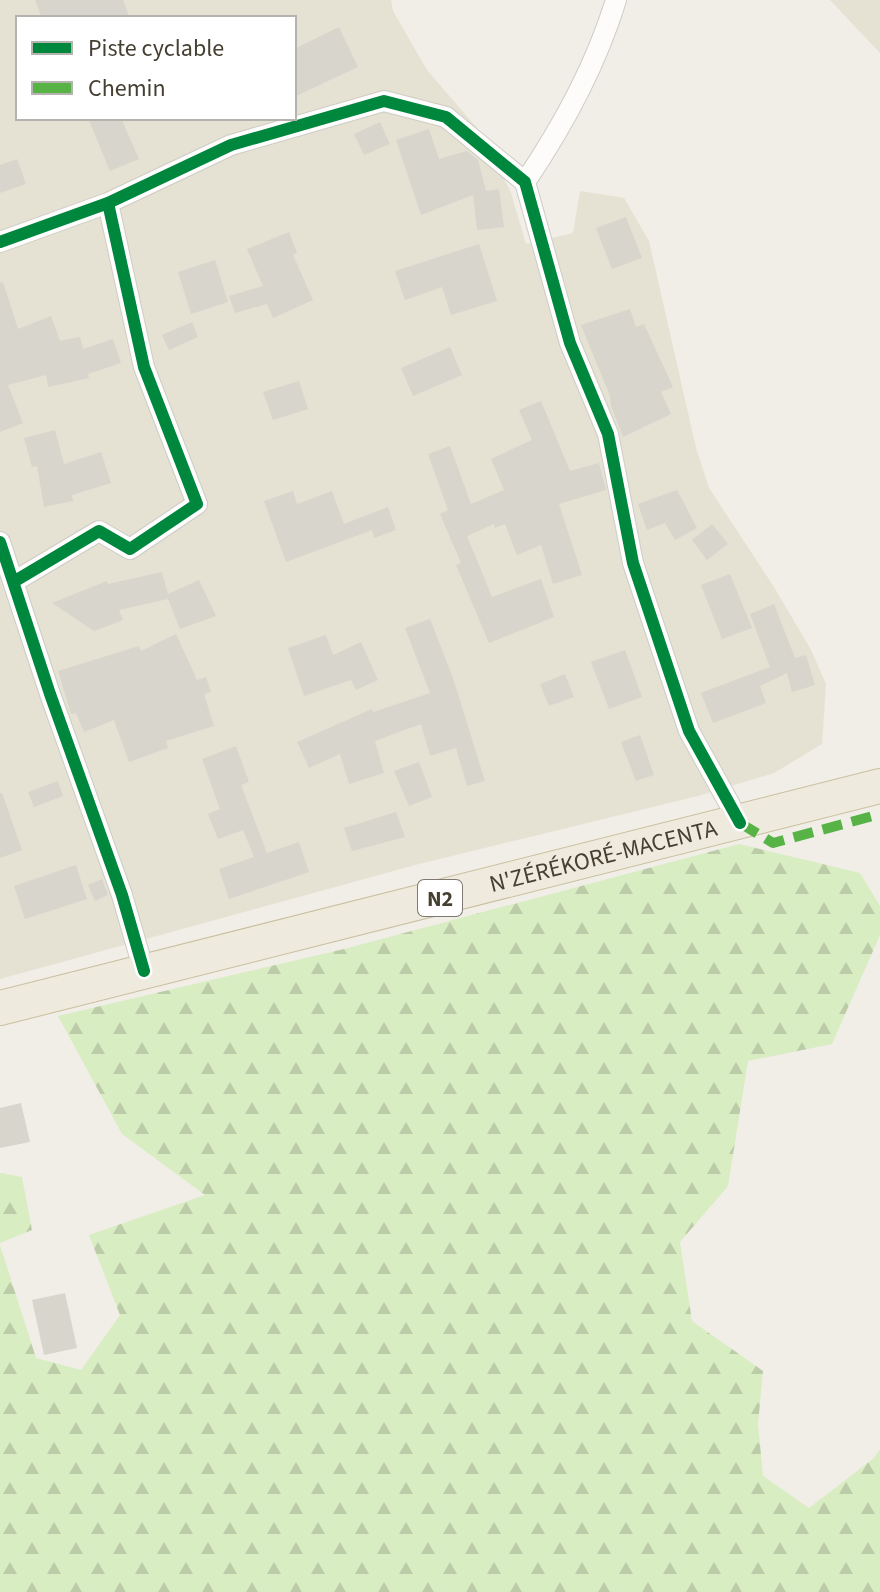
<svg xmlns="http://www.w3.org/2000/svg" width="880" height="1592" font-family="'Source Sans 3',sans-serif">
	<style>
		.residential { fill: #e5e1d3; fill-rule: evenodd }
		.forest { fill: url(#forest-firs) }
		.building { fill: #d8d5cd }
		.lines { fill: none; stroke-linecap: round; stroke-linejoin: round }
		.minor-casing { stroke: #ceccc4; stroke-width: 22 }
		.trunk-casing { stroke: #cabfa0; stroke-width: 36 }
		.minor { stroke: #fdfcfb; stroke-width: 20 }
		.trunk { stroke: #eeeadd; stroke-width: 34 }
		.quiet { stroke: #57b346; stroke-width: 10; stroke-dasharray: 20 10; stroke-linecap: butt }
		.cycleway-casing { stroke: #fff; stroke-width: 17 }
		.cycleway { stroke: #00873e; stroke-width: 12 }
		.labels { text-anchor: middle; stroke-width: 6; stroke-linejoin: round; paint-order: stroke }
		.shield { fill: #fff; stroke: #7e7970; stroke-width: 2 }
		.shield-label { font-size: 22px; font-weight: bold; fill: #464033 }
		.street-label { font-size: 24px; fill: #464033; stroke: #fff }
	</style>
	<defs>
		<pattern id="forest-firs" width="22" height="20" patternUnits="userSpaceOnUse" patternTransform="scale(2)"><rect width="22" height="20" fill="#d9edc3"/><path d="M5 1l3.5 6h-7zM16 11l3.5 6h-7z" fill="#bccca8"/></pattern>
	</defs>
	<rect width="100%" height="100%" fill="#f0eee6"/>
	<path class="residential" d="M0,0H391L393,11L427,70L482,134L511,193L526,244L573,233L580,191L624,198L649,241L696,448L709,488L774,587L811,650L826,684L822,744L774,773L698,796L419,864L0,979ZM18,18H294V118H18Z
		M830,0H880V53Z"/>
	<path class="forest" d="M739,844L860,873L880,906V935L832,1044L748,1061L728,1186L680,1242L692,1321L763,1371L758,1424L763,1476L809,1508L874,1458L880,1449V1592H0V1245L36,1358L81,1370L120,1315L89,1235L205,1195L122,1134L58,1016L344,949Z
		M0,1173L22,1177L32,1230L0,1243Z"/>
	<path class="building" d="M35,0H123L130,18H42Z
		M339,27L358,67L294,97V49Z
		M88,118H121L139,159L110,171Z
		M380,122L390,144L364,155L354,134Z
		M429,129L439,159L467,151L478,160L486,191L499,189L504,227L477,230L473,195L421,215L396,140Z
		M17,159L26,184L0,193V165Z
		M626,217L642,258L612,269L596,228Z
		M289,232L297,253L293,255L313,300L273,318L267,304L235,313L229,296L263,286L247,249Z
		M479,244L497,301L451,315L442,287L405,300L395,271Z
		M215,260L228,302L191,314L178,272Z
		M3,282L18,329L51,316L60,341L80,337L83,349L113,339L121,363L88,374L89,378L48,387L46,375L8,385L23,423L0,432V283Z
		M630,309L636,327L644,324L673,387L661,392L671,414L623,437L611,406L610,396L581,325Z
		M192,322L198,337L169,350L162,335Z
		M450,347L462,375L413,396L401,368Z
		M299,381L308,409L273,420L263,392Z
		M541,401L570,471L599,463L606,490L559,504L582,575L553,584L541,545L517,555L505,524L495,528L494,524L467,536L492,597L541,579L554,617L489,643L456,565L461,563L440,514L448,510L428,454L450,446L471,504L504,490L491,459L532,440L519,410Z
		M55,430L64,464L101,452L111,483L72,495L73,501L44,507L37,466L32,467L24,438Z
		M677,490L697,528L675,540L665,523L647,530L638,504Z
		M293,491L297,504L332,491L344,524L388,507L396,530L374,538L372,530L286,562L264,501Z
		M712,524L728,544L707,560L692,540Z
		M162,572L168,594L199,580L216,616L180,629L168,599L119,610L123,620L94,631L52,603L107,581L108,584Z
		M730,574L752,628L722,639L701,585Z
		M774,604L795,658L806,655L815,685L792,692L787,673L760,686L766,703L713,723L701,693L770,667L750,614Z
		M430,619L453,678L485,781L467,786L456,748L430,756L421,724L375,741L384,773L349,784L340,754L309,768L297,742L372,709L373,712L430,693L405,628Z
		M176,634L197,680L206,677L211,692L204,694L214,726L166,741L168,748L129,762L114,720L84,732L76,713L71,714L58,671L139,646L141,651Z
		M326,635L333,655L361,642L378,680L356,690L351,680L304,696L288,648Z
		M625,650L642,697L609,709L591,662Z
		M565,674L574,697L549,706L540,684Z
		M640,735L654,775L636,781L621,742Z
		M236,746L249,782L241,785L267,853L299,842L309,872L229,899L219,869L254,857L243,830L218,839L208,814L220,809L202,759Z
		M419,762L432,797L409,806L394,771Z
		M58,781L63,796L34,807L28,792Z
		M2,793L22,850L0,858V794Z
		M396,812L405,837L352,851L344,828Z
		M76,865L87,899L25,919L14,886Z
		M102,879L108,895L95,901L88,885Z
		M21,1103L30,1142L0,1148V1108Z
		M65,1293L77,1348L44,1355L32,1300Z"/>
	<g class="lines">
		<defs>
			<path id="minor" d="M525,182C563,126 596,65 616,0
				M0,242L108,203L231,145L384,101L446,117L525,182L570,343L608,434L633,563L689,731L740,823
				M0,542L50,694L122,895L144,971
				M15,581L99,531L130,549L197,504L144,367L108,203"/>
			<g id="trunk">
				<path id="s1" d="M0,1008L880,786"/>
			</g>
		</defs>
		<use href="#minor" class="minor-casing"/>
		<use href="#trunk" class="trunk-casing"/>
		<use href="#minor" class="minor"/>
		<use href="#trunk" class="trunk"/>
		<path class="quiet" d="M740,823L773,843L880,814"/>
		<defs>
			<path id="cycleway" d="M0,242L108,203L231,145L384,101L446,117L525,182L570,343L608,434L633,563L689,731L740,823
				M0,542L50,694L122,895L144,971
				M15,581L99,531L130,549L197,504L144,367L108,203"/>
		</defs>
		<use href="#cycleway" class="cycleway-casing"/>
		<use href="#cycleway" class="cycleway"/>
	</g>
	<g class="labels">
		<rect class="shield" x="418" y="880" width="44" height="36" rx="6"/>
		<g class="shield-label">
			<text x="440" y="906">N2</text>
		</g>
		<g class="street-label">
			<text dy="8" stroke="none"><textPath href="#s1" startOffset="622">N'ZÉRÉKORÉ-MACENTA</textPath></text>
		</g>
	</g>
	<rect x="16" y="16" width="280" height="104" fill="#ffffff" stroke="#b5b3ad" stroke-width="2"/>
	<rect x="32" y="42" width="40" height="12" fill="#00873e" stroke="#b5b3ad" stroke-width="2"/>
	<text x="88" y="56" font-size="24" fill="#464033">Piste cyclable</text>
	<rect x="32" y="82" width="40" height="12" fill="#57b346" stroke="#b5b3ad" stroke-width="2"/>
	<text x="88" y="96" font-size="24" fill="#464033">Chemin</text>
</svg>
